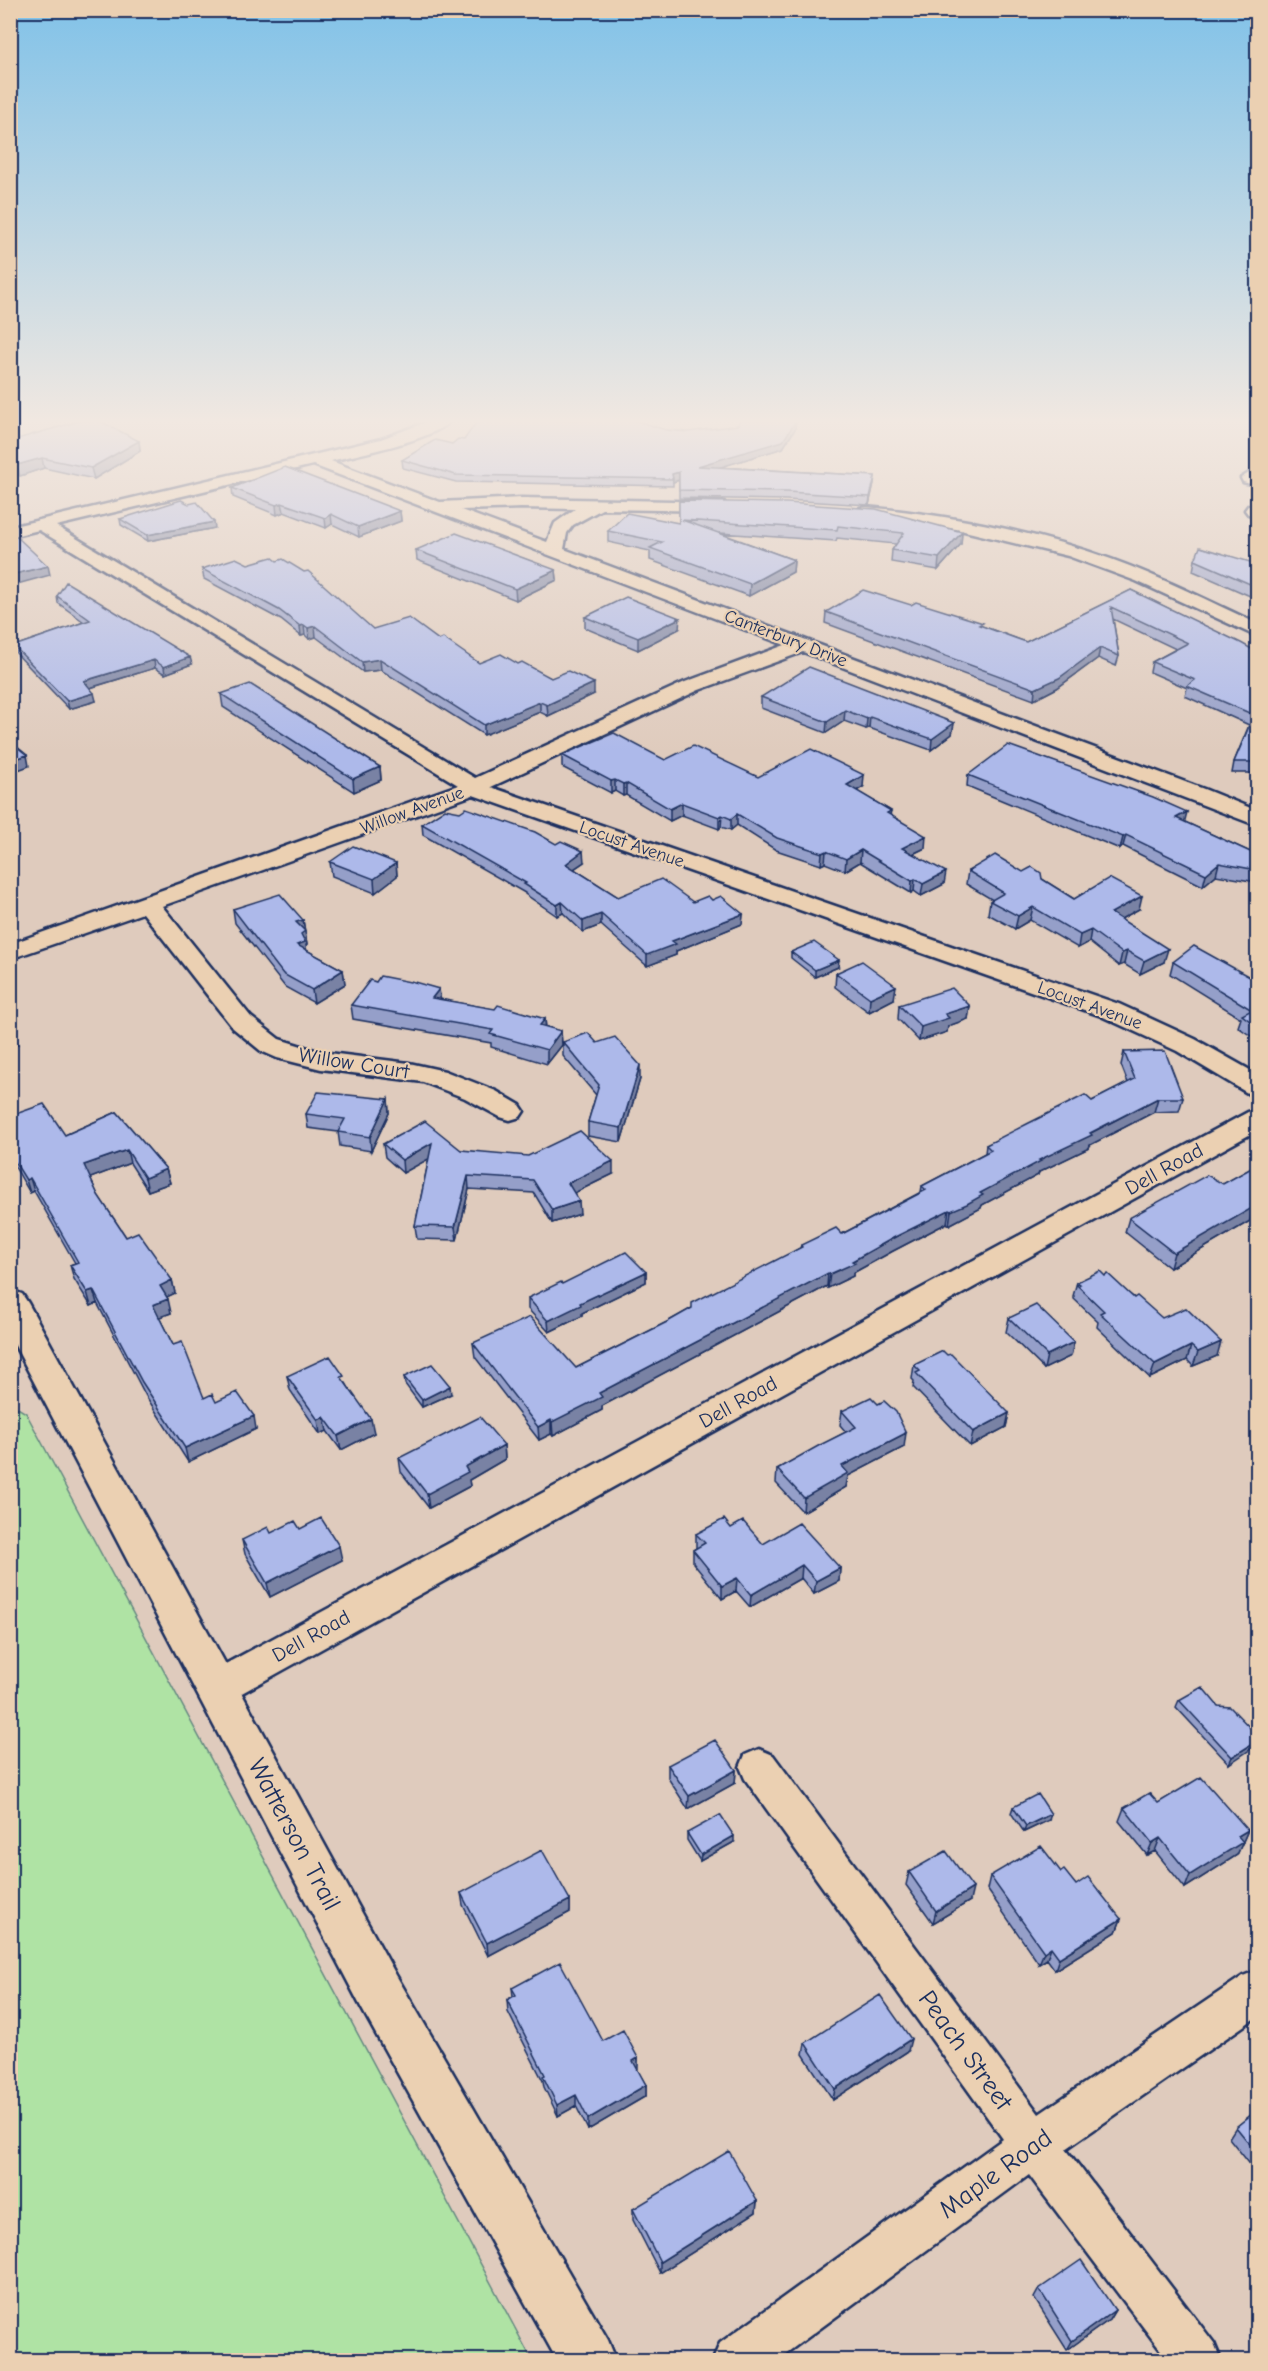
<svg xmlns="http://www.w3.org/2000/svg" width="1268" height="2371" font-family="'Comic Neue',sans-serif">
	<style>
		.green { fill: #afe3a4; stroke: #658981; stroke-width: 1.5 }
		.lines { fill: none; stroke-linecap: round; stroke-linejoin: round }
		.minor-casing { stroke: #1b2f5e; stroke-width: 5 }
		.major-casing { stroke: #1b2f5e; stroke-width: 5 }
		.minor { fill: #ebd0b2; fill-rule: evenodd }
		.major { fill: #ebd0b2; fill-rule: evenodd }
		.wall { fill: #959fc9; stroke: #1b2f5e; stroke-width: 1.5 }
		.shaded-wall { fill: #7982a4; stroke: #1b2f5e; stroke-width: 1.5 }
		.building { fill: #adb9ea; stroke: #1b2f5e; stroke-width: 1.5 }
		.labels { text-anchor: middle; stroke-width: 4.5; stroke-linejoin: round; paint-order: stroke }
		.far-street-label { font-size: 18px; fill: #1b2f5e; stroke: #ebd0b2 }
		.street-label { font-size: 21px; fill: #1b2f5e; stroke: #ebd0b2 }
		.near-street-label { font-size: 26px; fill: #1b2f5e; stroke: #ebd0b2 }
	</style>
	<rect width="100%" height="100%" fill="#dfcbbd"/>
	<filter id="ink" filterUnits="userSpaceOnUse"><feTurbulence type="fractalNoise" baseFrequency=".0167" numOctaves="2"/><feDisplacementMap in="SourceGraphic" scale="12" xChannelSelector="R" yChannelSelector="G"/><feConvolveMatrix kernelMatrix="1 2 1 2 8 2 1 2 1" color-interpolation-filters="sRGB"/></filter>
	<g filter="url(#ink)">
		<path class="green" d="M11,1404L26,1413L532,2360H11Z"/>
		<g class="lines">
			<defs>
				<path id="minor" d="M432,420H451C435,440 358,454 331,461L440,502L521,498L724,502L727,506L724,510L718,511L602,509L573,525L567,533L564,549L1204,789L1258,811V826L803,652L699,690L491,787L1119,1004L1195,1039L1250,1070L1258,1075V1096L1249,1094L1177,1051L1101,1016L473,795L162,906L251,1017L279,1039L321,1052L409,1063L445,1071L496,1091L520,1105L524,1111L520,1117L510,1120L500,1117L465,1098L423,1082L321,1069L277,1058L261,1051L233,1028L143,913L10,959V944L458,785L39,530L10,537V527L381,439ZM313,465L785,645L685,682L475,778L56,526ZM521,508L575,509L555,523L547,542L461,510Z
					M1249,473L1258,475V486L1243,482L1241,478Z
					M1254,505L1258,506V516L1248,514L1245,510L1248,506Z
					M866,507C949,515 1033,531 1111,559C1161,577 1209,601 1258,624V637L1136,581L1068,556L956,529L860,516L857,512L860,508Z
					M1258,1109V1130L231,1699L218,1703L205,1699L200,1687L205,1675L1248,1112Z
					M759,1749L773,1755L1039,2114L1243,1976L1258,1970V2016L1066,2149L1214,2343L1221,2360H1168L1029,2175L777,2360H713L720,2343L1003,2139L745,1779L740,1767L745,1755Z"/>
				<path id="major" d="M10,1290L22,1294L28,1303L396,1975L608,2340L616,2360H557L362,2009L10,1336Z"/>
			</defs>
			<use href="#minor" class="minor-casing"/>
			<use href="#major" class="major-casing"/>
			<use href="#minor" class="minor"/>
			<use href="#major" class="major"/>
		</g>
		<path class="wall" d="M795,429L783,448L720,467L875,476L874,483L869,505L786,500L679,498V480L673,482V486L456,482L403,468L402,460L464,440L666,430L688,432Z
			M10,441H139L140,451L94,479L44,468L20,476L10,471Z
			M232,488L400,511L401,521L359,537L332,524L326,528L284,512L277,515L233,497Z
			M679,501L962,532L961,544L938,570L891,562L892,550L896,544L837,538L836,541L720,533L794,560L793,572L749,596L650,560V551L608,542V531L679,523Z
			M120,519L215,528L148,541L121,525Z
			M416,550L556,570L557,580L516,600L417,560Z
			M1195,560L1257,564V599L1193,571Z
			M202,569L373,629L439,640L479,663L518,664L551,678L594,694L548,716L540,712L484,735L381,670L363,672L316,637L309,639L305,635L301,636L281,620L204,579Z
			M1131,590L1257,652V773H1232L1234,762L1249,725L1185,696L1187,688L1150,672L1152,662L1176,649L1113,619L1119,656L1116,666L1098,658L1057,688L1034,700L825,623L826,612L911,605L982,626L1026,642Z
			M57,596L192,664L165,674L155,668L90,688L96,701L69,709L16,653L14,646L84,622L58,603Z
			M585,617L679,629L638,650L585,628Z
			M221,694L380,767L381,780L354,792L223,707Z
			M761,697L954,723L952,734L931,750L869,728L866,729L844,721L826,733L761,708Z
			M562,755L665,760L758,777L863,787L856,791L891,811L890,815L925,848L913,854L944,884L921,896L914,891L911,893L860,862L845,871L825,863L821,865L776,850L737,825L731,830L721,827L719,829L682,815L670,821L626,795L623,796L615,791L611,793L562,767Z
			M968,775L1185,822L1257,855V882L1216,875L1203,886L1123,846L1120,849L967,786Z
			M422,824L584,862L574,869L618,897L693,902L712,900L743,914L742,924L676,951V955L647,966L601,925L583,932L563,913L557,916L525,894V893L423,835Z
			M330,862L396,863L397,876L375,893L332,876Z
			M968,871L1023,872L1042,879L1074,899L1139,909L1121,919L1164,962L1140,974L1124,964L1119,966L1089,942L1078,948L1030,920L1015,929L988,914L990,901L993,900L966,884Z
			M233,909L303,920L307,944L306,945V950L343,970L345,984L314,1003L285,987L235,923Z
			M791,952L838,967L815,977L791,958Z
			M1173,962L1257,981V1040L1238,1027L1241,1018L1170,974Z
			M836,973L894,999L869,1012L835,987Z
			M439,989L440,999L545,1019L546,1027L561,1031L562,1045L547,1064L491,1047V1043L353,1019L351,1005Z
			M899,1005L970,1006L968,1019L948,1026L947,1032L919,1041L898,1019Z
			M563,1042L597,1043L640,1079L621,1142L588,1136V1122L596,1095L563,1056Z
			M1124,1052L1183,1098L1179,1111L1154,1112L1090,1145L1089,1148L1039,1172L1038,1175L982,1205L981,1208L949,1225L947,1223L893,1251L853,1273V1276L828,1288L827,1286L602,1406V1410L562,1431L553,1436L551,1434L539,1440L475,1357L473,1343L576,1368L669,1321L800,1248L801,1245L842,1234L921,1192L922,1186L985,1153L986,1145L1092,1101L1128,1083L1121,1065Z
			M388,1099L389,1113L371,1151L340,1146L338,1132L308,1128L306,1114Z
			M117,1112L166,1169L170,1183L148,1191L130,1163L90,1178L98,1195L126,1237L172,1280L175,1293L166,1297L171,1313L159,1317L173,1345L204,1398L216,1402L256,1429L188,1462L146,1396L97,1303L91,1306L74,1279L70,1265L75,1263L34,1191L30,1193L15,1167L10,1163V1116L65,1135Z
			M383,1144L461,1150L613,1174L574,1193L580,1214L552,1223L534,1193L469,1189L457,1240L417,1239L415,1226L429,1158L403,1173L385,1157Z
			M1257,1165V1213L1251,1216L1250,1221L1170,1268L1125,1232L1129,1218L1223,1184Z
			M646,1272V1282L582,1313V1316L549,1332L528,1309V1298L562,1284Z
			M1105,1276L1162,1318L1217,1356L1193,1366L1187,1360L1150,1378L1097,1327L1098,1322L1074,1299V1296H1073L1077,1282Z
			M1009,1318L1074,1342L1071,1356L1044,1369L1006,1332Z
			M914,1365L1009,1413L1006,1427L970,1446L913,1387L914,1381L912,1379Z
			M287,1376L346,1383L374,1433L341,1450L327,1431L320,1434L290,1390Z
			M404,1377L451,1394L422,1407L405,1384Z
			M842,1411L904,1447L848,1476L846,1487L803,1512L776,1483L777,1469L846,1432L840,1425Z
			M504,1445L505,1459L469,1480L470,1486L429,1508L401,1472L399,1458Z
			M300,1529L342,1560L270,1597L245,1554L242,1540L271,1533Z
			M696,1534L763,1544L840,1568L839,1581L814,1594L801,1578L750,1607L736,1591L722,1599L693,1563V1550L696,1548Z
			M1179,1700L1218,1706L1257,1735L1229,1764L1176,1707Z
			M668,1765L736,1770L735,1783L688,1809L668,1778Z
			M1158,1803L1248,1830L1237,1855L1185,1888L1155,1851L1147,1855L1119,1821L1124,1808Z
			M1013,1807L1049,1820L1024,1832L1011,1813Z
			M687,1833L734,1842L700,1861L687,1840Z
			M909,1872L970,1901L933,1923L906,1885Z
			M1061,1872L1076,1885L1121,1919L1116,1932L1055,1970L1047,1959L1039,1964L987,1889L990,1876Z
			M461,1893L570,1900V1912L488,1956L463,1905Z
			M512,1988L603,2041L638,2058L637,2070L646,2085V2096L588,2130L576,2106L558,2116L544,2087L543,2081L508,2012L507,2000L513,1996Z
			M805,2043L908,2051L833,2100L803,2054Z
			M1257,2110V2173L1229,2138L1236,2127Z
			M757,2201L756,2212L660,2273L633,2220V2209Z
			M1039,2289L1115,2310L1109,2320L1067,2350L1034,2298Z"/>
		<path class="shaded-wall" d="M796,421L795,429L783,448L698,474V466Z
			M139,441L140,451L94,479L91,468Z
			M42,458L44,468L20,476L17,465Z
			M679,472V480L673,482L672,474Z
			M875,476L874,483L869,505L870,497Z
			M282,503L284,512L277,515L276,505Z
			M400,511L401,521L359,537L358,527Z
			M331,514L332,524L326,528L325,518Z
			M214,522L215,528L148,541L147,535Z
			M962,532L961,544L938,570L939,558Z
			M794,560L793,572L749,596L750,584Z
			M48,566L50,575L10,586V575Z
			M556,570L557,580L516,600L515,589Z
			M680,618L679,629L638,650V638Z
			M304,625L305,635L301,636L300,626Z
			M315,626L316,637L309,639L308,628Z
			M1100,648L1098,658L1057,688L1034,700L1035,689Z
			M190,657L192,664L165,674L164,667Z
			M380,659L381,670L363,672L362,662Z
			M154,660L155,668L86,689L84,681Z
			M594,683V694L548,716L547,705Z
			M94,693L96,701L69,709L67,701Z
			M540,702V712L484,735V725Z
			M845,710L844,721L826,733L827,722Z
			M870,717L869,728L866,729L867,719Z
			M954,723L952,734L931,750L932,739Z
			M27,755L29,766L10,773V761Z
			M380,767L381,780L354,792L353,779Z
			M864,775L863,787L846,797L847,785Z
			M615,780V791L611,793V781Z
			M626,783V795L623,796V784Z
			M682,803V815L670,821V809Z
			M1187,812L1184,824L1176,818Z
			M737,814V825L731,830V819Z
			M722,815L721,827L719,829V817Z
			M1126,835L1123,846L1120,849L1123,837Z
			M926,836L925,848L900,860L902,848Z
			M861,850L860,862L845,871L846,859Z
			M583,851L584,862L566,874V864Z
			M826,851L825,863L821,865L822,853Z
			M396,863L397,876L375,893L374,879Z
			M1219,863L1216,875L1203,886L1206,874Z
			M946,872L944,884L921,896L923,884Z
			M915,879L914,891L911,893L912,881Z
			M1142,896L1139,909L1108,926L1111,913Z
			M562,902L563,913L557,916V905Z
			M1033,907L1030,920L1015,929L1018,916Z
			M601,914V925L583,932V921Z
			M743,914L742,924L676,951V955L647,966V955L672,941Z
			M303,920L307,944L306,945L307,955L297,945L296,922Z
			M1091,930L1089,942L1078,948L1080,935Z
			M1168,949L1164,962L1140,974L1144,961Z
			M1127,951L1124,964L1119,966L1122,953Z
			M839,960L838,967L815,977V970Z
			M343,970L345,984L314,1003L312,990Z
			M896,986L894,999L869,1012L870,998Z
			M439,989L441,1003L432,998Z
			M10,994H13L17,1007L10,1010Z
			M970,1006L968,1019L948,1026L947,1032L919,1041L921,1027L945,1014Z
			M545,1019L546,1033L540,1025Z
			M13,1031L18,1045L10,1047V1032Z
			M561,1031L562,1045L547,1064V1050Z
			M640,1065V1079L621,1142V1128Z
			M1158,1098L1154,1112L1090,1145L1089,1148L1039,1172L1038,1175L982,1205L981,1208L949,1225L951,1211L980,1193L1039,1160Z
			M388,1099L389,1113L371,1151L370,1137Z
			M432,1143L434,1156L403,1173L402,1160Z
			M127,1150L130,1163L88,1179L84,1165Z
			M613,1161V1174L568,1196V1183Z
			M166,1169L170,1183L148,1191L145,1178Z
			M468,1176L469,1189L457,1240L455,1227Z
			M30,1178L34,1191L30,1193L26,1180Z
			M579,1201L580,1214L552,1223V1210Z
			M1257,1201V1213L1251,1216L1250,1221L1170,1268L1174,1253Z
			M949,1210L947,1223L893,1251L853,1273V1276L828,1288L830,1274L895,1237Z
			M646,1272V1282L582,1313V1316L549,1332L548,1321L580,1303Z
			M828,1273L827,1286L602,1406V1410L553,1436L552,1422L599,1393Z
			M172,1280L175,1293L163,1299L160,1286Z
			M93,1290L97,1303L91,1306L87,1292Z
			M168,1299L171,1313L157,1318L153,1305Z
			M1074,1342L1071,1356L1044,1369L1047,1355Z
			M1221,1342L1217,1356L1193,1366L1198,1352Z
			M1191,1346L1187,1360L1150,1378L1155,1364Z
			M450,1386L451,1394L422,1407V1400Z
			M1009,1413L1006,1427L970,1446L973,1432Z
			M254,1416L256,1429L188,1462L185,1448Z
			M324,1417L327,1431L320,1434L318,1420Z
			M371,1419L374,1433L341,1450L338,1436Z
			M551,1420V1434L539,1440L538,1427Z
			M906,1433L904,1447L848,1476L846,1487L803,1512L804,1498L842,1466Z
			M504,1445L505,1459L469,1480L470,1486L429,1508L427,1494L465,1467Z
			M339,1546L342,1560L270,1597L267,1583Z
			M802,1565L801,1578L750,1607L751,1595Z
			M840,1568L839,1581L814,1594L816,1581Z
			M737,1578L736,1591L722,1599V1586Z
			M1257,1741V1745L1229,1764L1232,1757Z
			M736,1770L735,1783L688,1809L689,1796Z
			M1051,1814L1049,1820L1024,1832L1026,1826Z
			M1248,1830L1237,1855L1185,1888L1190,1875L1238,1836Z
			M734,1836V1842L700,1861L701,1855Z
			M1160,1838L1155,1851L1147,1855L1152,1843Z
			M973,1888L970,1901L933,1923L936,1911Z
			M570,1900V1912L488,1956L487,1943Z
			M1121,1919L1116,1932L1055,1970L1059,1958Z
			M1051,1947L1047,1959L1039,1964L1044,1952Z
			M911,2039L908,2051L833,2100L835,2089Z
			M638,2058V2069L633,2073V2061Z
			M646,2085V2096L588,2130V2119Z
			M576,2095V2106L558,2116L557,2105Z
			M757,2201L756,2212L660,2273V2262Z
			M1115,2310L1109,2320L1067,2350L1072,2341Z"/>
		<path class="building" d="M83,420H98L139,441L91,468L42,458L17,465L10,462V441Z
			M478,420H634L666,430L688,432L738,425L739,420H782L796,421L783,441L698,466L875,476L870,497L787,492L679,490V472L672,474L673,479L456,475L402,460L435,440L452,444L458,439L464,440Z
			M285,467L400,511L358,527L331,514L325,518L282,503L276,505L232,488Z
			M181,500L189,504L197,502L214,522L147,535L120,519Z
			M679,501L787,503L876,509L962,532L939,558L892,550L904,533L838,526L837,530L682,520L794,560L750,584L650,548L662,542L608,531L627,513L679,523Z
			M456,533L556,570L515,589L416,550Z
			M16,536L48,566L10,575V537Z
			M1200,547L1257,564V587L1195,560Z
			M272,557L277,561L283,559L304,572L308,571L373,629L409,618L439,640L443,638L479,663L501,654L518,664L522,662L551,678L568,671L594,683L547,705L540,702L484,725L380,659L362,662L315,626L308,628L304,625L300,626L279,610L202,569L236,558L248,564Z
			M66,582L190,657L164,667L154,660L84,681L94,693L67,701L14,646L90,620L57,596Z
			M863,590L911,605L916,602L983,623L979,625L1026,642L1131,590L1241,643L1257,652V762H1234L1254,715L1187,686L1195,680L1152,662L1188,643L1111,607L1119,656L1100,648L1059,678L1035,689L826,612Z
			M626,597L680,618L638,638L585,617Z
			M809,667L954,723L932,739L870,717L867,719L845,710L827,722L761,697Z
			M250,684L380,767L353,779L221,694Z
			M614,733L665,760L693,746L758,777L811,749L864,775L847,785L891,811L887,813L926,836L902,848L946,872L923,884L915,879L912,881L861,850L846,859L826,851L822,853L777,838L737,814L731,819L722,815L719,817L682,803L670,809L626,783L623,784L615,780L611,781L562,755Z
			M10,742H11L27,755L10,761Z
			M1008,745L1153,797L1187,812L1176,818L1257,855V870L1219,863L1206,874L1126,835L1123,837L968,775Z
			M466,808L535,832L556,844L561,841L583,851L566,864L618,897L661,879L693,902L708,896L712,900L721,896L743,914L672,941L676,944L647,955L601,914L583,921L562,902L557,905L524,884L526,883L422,824L445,809L460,812Z
			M353,846L396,863L374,879L330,862Z
			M995,855L1023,872L1032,867L1041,873L1042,879L1074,899L1109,878L1142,896L1111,913L1168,949L1144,961L1127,951L1122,953L1091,930L1080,935L1033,907L1018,916L990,901L1004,893L968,871Z
			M280,894L303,920L296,922L305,931L301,934L305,942L297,945L343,970L312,990L283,974L233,909Z
			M814,942L839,960L815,970L791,952Z
			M1194,946L1257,981V1026L1242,1015L1252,1010L1173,962Z
			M862,961L896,986L870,998L836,973Z
			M380,976L410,982L411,981L439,989L432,998L495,1009L498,1005L545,1019L540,1025L561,1031L547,1050L490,1034L493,1030L351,1005L370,980L376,982Z
			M952,988L970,1006L945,1014L949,1018L921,1027L899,1005Z
			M588,1033L597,1043L615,1037L640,1065L621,1128L588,1122L599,1085L563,1042Z
			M1165,1051L1183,1098H1158L1090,1133L1092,1135L1039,1160L1041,1161L980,1193L983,1195L967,1204L951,1211L949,1210L895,1237L852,1261L855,1263L830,1274L828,1273L599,1393L602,1397L552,1422L551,1420L538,1427L473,1343L530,1317L576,1368L669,1321L692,1308V1303L802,1247L801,1245L836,1228L842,1234L926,1190L922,1186L991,1150L986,1145L1027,1124L1085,1095L1092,1101L1135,1079L1124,1052Z
			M318,1092L388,1099L370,1137L338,1132L345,1119L306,1114Z
			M44,1104L65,1135L117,1112L166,1169L145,1178L127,1150L84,1165L98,1195L126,1237L138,1232L172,1280L160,1286L168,1299L153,1305L173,1345L182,1342L204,1398L212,1394L216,1402L237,1392L254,1416L185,1448L142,1382L93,1290L87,1292L70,1265L78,1262L30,1178L26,1180L10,1154V1116Z
			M425,1121L461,1150L528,1156L580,1131L613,1161L568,1183L579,1201L552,1210L533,1180L468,1176L455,1227L415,1226L432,1143L402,1160L383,1144Z
			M1257,1165V1201L1251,1205L1254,1207L1174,1253L1129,1218L1207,1175L1223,1184Z
			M626,1252L646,1272L580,1303L581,1305L548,1321L528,1298L561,1282L562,1284Z
			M1100,1271L1105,1276L1108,1274L1134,1298L1137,1296L1162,1318L1186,1308L1221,1342L1198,1352L1191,1346L1155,1364L1100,1313L1104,1311L1077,1285L1080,1284L1077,1282Z
			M1036,1305L1074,1342L1047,1355L1009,1318Z
			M943,1351L947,1355L951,1354L1009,1413L973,1432L916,1373L920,1371L914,1365Z
			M330,1356L344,1376L341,1377L371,1419L338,1436L324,1417L318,1420L287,1376Z
			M432,1364L450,1386L422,1400L404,1377Z
			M871,1397L878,1404L884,1401L896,1412L906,1433L842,1466L848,1473L804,1498L777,1469L820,1445L856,1427L842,1411Z
			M480,1417L504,1445L465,1467L468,1472L427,1494L399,1458Z
			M321,1518L339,1546L267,1583L242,1540L268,1527L271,1533L295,1521L300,1529Z
			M724,1519L731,1528L743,1521L763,1544L799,1523L840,1568L816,1581L802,1565L751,1595L737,1578L722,1586L693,1550L705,1543L696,1534Z
			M1202,1687L1218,1706L1230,1707L1257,1735V1741L1232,1757L1179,1700Z
			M715,1740L736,1770L689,1796L668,1765Z
			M1201,1777L1248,1830L1238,1836L1243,1842L1190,1875L1160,1838L1152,1843L1124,1808L1149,1793L1158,1803Z
			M1038,1794L1051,1814L1026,1826L1013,1807Z
			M720,1815L734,1836L701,1855L687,1833Z
			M1041,1846L1061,1872L1064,1870L1076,1885L1088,1877L1121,1919L1059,1958L1051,1947L1044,1952L990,1876Z
			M542,1850L570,1900L487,1943L461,1893Z
			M946,1851L973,1888L936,1911L909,1872Z
			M560,1962L603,2041L623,2030L638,2058L633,2061L646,2085L588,2119L576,2095L557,2105L543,2076L545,2075L507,2000L516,1995L512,1988Z
			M880,1995L911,2039L835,2089L805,2043Z
			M1257,2110V2153L1236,2127Z
			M729,2151L757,2201L660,2262L633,2209Z
			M1081,2260L1115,2310L1072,2341L1039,2289Z"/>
	</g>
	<linearGradient id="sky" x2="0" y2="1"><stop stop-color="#81c2e8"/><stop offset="0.56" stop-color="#f1e8e1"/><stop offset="1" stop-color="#f1e8e1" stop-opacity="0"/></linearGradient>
	<rect width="1268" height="752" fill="url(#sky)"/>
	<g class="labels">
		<g class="far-street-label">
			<text transform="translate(786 638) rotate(21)" y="6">Canterbury Drive</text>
			<text transform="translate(412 810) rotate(-20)" y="6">Willow Avenue</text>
			<text transform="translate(632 844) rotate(19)" y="6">Locust Avenue</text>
			<text transform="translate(1090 1005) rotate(20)" y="6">Locust Avenue</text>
		</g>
		<g class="street-label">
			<text transform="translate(354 1063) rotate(9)" y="7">Willow Court</text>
			<text transform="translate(1164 1169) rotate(-29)" y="7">Dell Road</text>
			<text transform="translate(738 1402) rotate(-29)" y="7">Dell Road</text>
			<text transform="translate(311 1636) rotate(-29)" y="7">Dell Road</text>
		</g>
		<g class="near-street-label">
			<text transform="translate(295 1834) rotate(62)" y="9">Watterson Trail</text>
			<text transform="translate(966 2050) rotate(54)" y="9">Peach Street</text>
			<text transform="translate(995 2173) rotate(-36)" y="9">Maple Road</text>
		</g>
	</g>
	<rect width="1268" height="2371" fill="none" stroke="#ebd0b2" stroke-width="36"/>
	<rect x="18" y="18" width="1232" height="2335" fill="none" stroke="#1b2f5e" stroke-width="2" filter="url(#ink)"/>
</svg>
